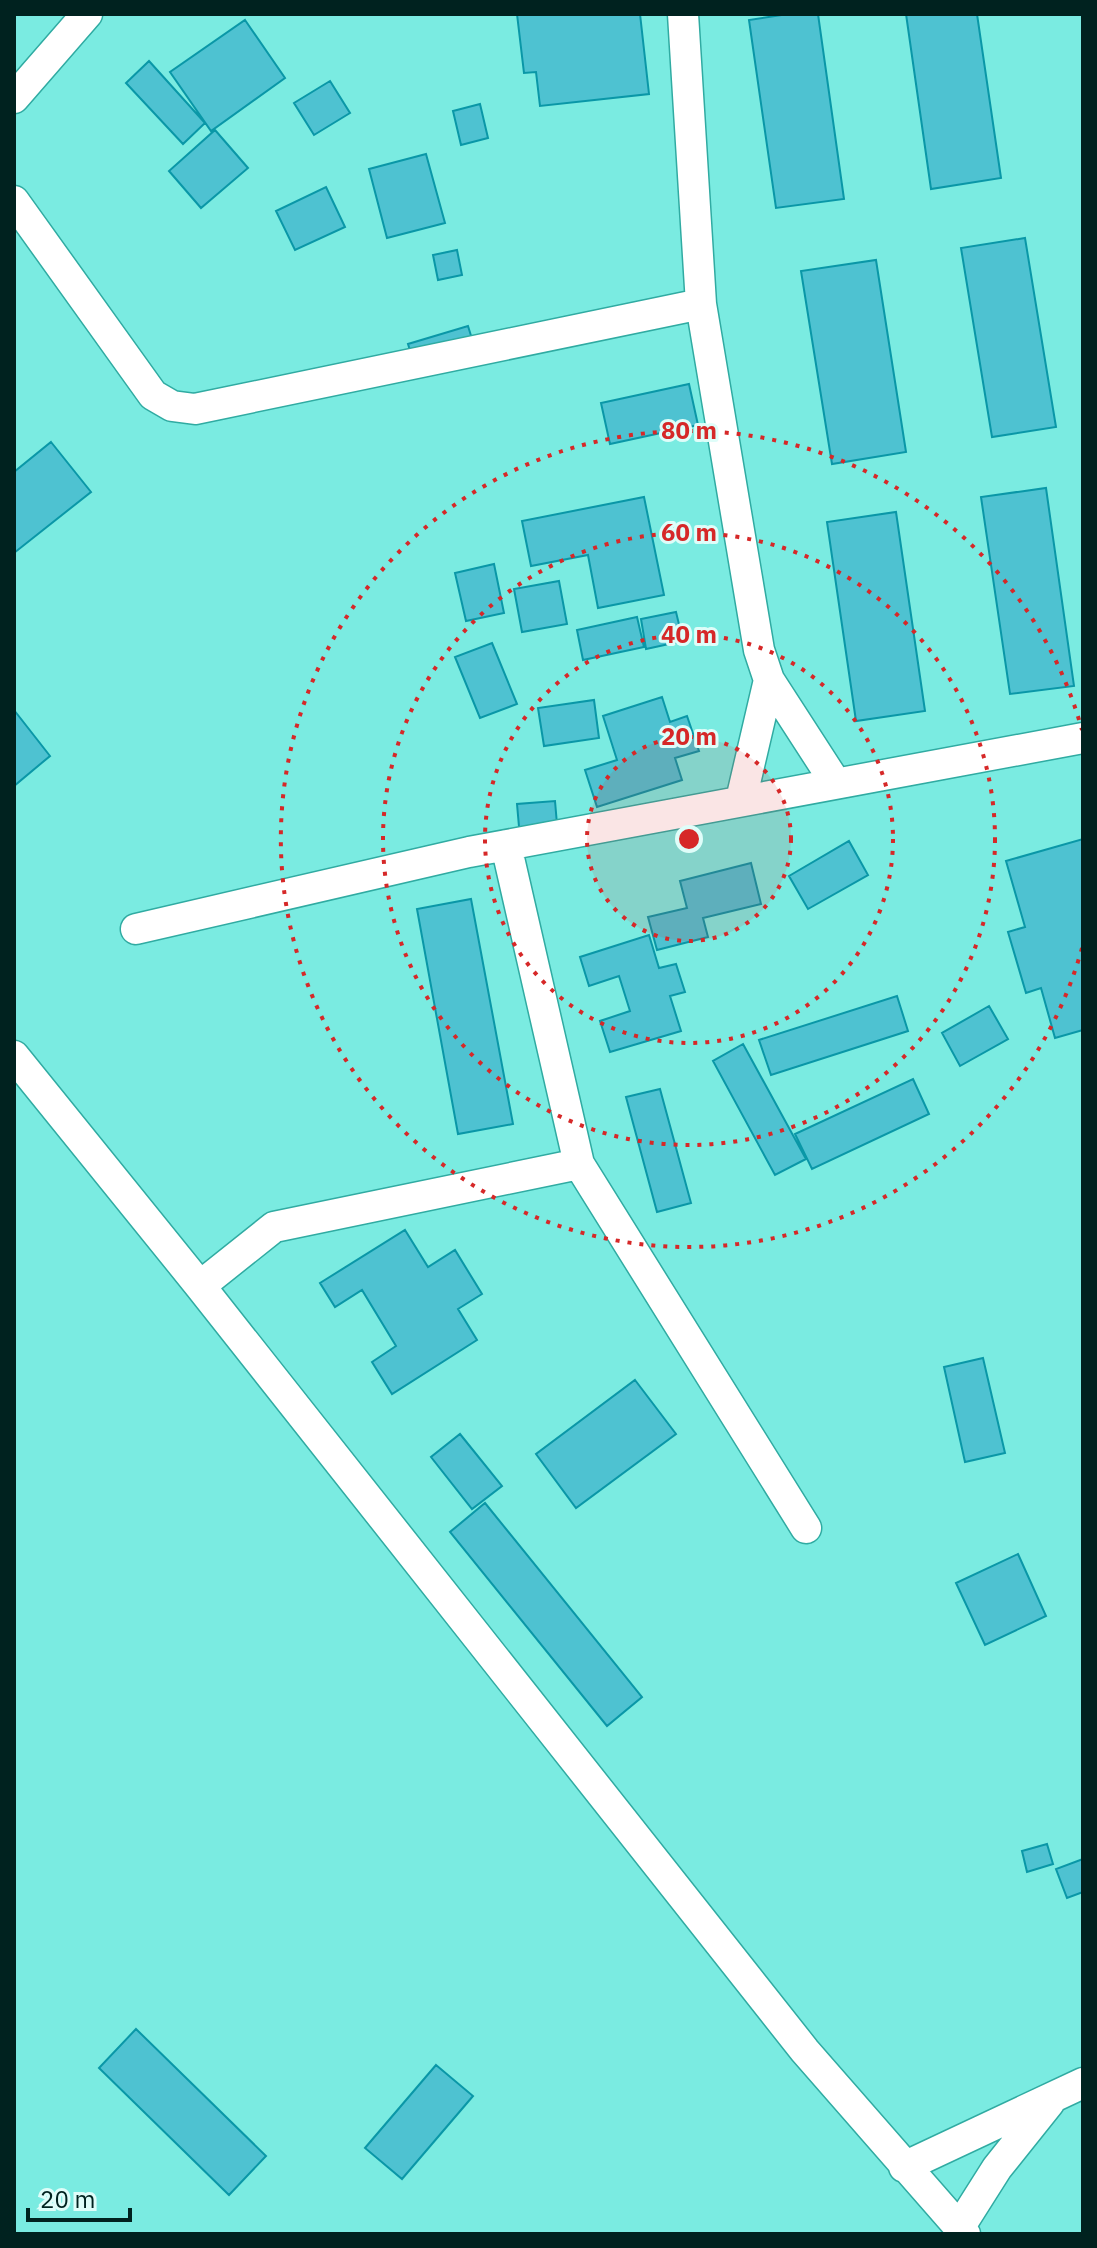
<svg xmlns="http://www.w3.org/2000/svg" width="1097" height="2248" font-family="'IBM Plex Sans',sans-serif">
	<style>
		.building { fill: #4ec2d1; stroke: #0a97a7; stroke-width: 2 }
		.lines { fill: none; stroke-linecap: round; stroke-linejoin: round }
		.street-casing { stroke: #30aba2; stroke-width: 33 }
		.street { stroke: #fff; stroke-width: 30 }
		.ring { fill: none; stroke: #d62828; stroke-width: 4; stroke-dasharray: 4 8 }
		.centre { fill: #d62828; stroke: #dffdf9; stroke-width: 4 }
		.ring-label { font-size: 24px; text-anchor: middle; font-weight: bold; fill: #d62828; stroke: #dffdf9; stroke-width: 6; stroke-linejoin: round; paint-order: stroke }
	</style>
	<rect width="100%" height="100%" fill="#7aebe1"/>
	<path class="building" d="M517,14H640L649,94L540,106L536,72L524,73Z
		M788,14H818L844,199L776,208L749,20Z
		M906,14H977L1001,178L931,189Z
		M245,20L285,78L211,131L170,72Z
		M149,61L205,123L183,144L126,83Z
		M330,81L350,113L314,135L294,103Z
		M480,104L488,138L461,145L453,111Z
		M215,130L248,168L201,208L169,171Z
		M426,154L445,223L387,238L369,169Z
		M326,187L345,227L295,250L276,211Z
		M1025,238L1056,427L992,437L961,248Z
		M457,250L462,275L438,280L433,255Z
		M876,260L906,452L832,464L801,271Z
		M468,326L477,355L417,373L408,344Z
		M689,384L698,425L610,444L601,403Z
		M51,442L91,492L14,553V472Z
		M1046,488L1074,686L1010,694L981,497Z
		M644,497L664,595L598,608L588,555L531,566L522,521Z
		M896,512L925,711L856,721L827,522Z
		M494,564L504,613L466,621L455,573Z
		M559,581L567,624L522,632L514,589Z
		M676,612L683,641L646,649L641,619Z
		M637,617L644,647L583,660L577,630Z
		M492,643L517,704L480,718L455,657Z
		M662,697L670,722L687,716L699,751L675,758L682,780L597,807L585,770L617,760L603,716Z
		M594,700L599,738L544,746L538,708Z
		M14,710L50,756L14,786Z
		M555,801L558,836L520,838L517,804Z
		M1083,839V1030L1055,1038L1041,988L1026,993L1008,932L1025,927L1006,861Z
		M849,841L868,875L808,909L789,876Z
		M751,863L761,904L703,918L708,937L657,950L648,917L687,908L680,881Z
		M471,899L513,1124L458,1134L417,909Z
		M649,935L659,968L676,964L685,992L670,996L681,1031L610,1052L600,1021L630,1011L619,976L589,986L580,957Z
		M897,996L908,1031L771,1075L759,1040Z
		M989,1006L1008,1039L960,1066L942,1033Z
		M743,1044L806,1159L775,1175L713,1061Z
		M913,1079L929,1114L812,1169L795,1134Z
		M660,1089L691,1203L657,1212L626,1097Z
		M405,1230L428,1267L455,1250L482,1294L458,1309L477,1340L392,1394L372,1362L396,1346L362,1290L335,1307L320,1283Z
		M983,1358L1005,1453L965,1462L944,1367Z
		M635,1380L676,1434L576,1508L536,1454Z
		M460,1434L502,1486L472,1509L431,1457Z
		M485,1503L642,1697L607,1726L450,1532Z
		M1018,1554L1046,1616L985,1645L956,1583Z
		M1047,1844L1053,1864L1027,1872L1022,1851Z
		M1083,1859V1892L1067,1898L1056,1869Z
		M136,2029L266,2156L229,2195L99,2068Z
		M436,2065L473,2096L402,2179L365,2148Z"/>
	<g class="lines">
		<defs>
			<path id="street" d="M683,14L701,304L759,650L769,680L835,782
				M14,98L87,14
				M14,201L153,395L172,406L195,409L701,304
				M741,800L769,680
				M506,845L579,1164L806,1528
				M136,929L469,852L1083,738
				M14,1056L200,1286L805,2051L965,2234
				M200,1286L274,1227L579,1164
				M904,2167L1083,2083
				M959,2228L997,2168L1049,2103"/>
		</defs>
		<use href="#street" class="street-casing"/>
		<use href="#street" class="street"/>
	</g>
	<circle cx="689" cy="839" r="102" fill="#d62828" fill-opacity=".12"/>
	<g class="ring">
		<circle cx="689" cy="839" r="102"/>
		<circle cx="689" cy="839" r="204"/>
		<circle cx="689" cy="839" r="306"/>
		<path d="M1082 948A408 408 0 1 1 1082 730"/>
	</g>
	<circle cx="689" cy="839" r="12" class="centre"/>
	<g class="ring-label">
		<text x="689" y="439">80 m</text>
		<text x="689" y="541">60 m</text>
		<text x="689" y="643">40 m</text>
		<text x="689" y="745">20 m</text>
	</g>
	<rect width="1097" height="2248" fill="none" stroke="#00221f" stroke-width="32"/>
	<path d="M28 2208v12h102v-12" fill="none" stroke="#00221f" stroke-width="4"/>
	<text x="40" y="2208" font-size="24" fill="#00221f" stroke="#dffdf9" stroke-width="6" paint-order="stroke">20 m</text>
</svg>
